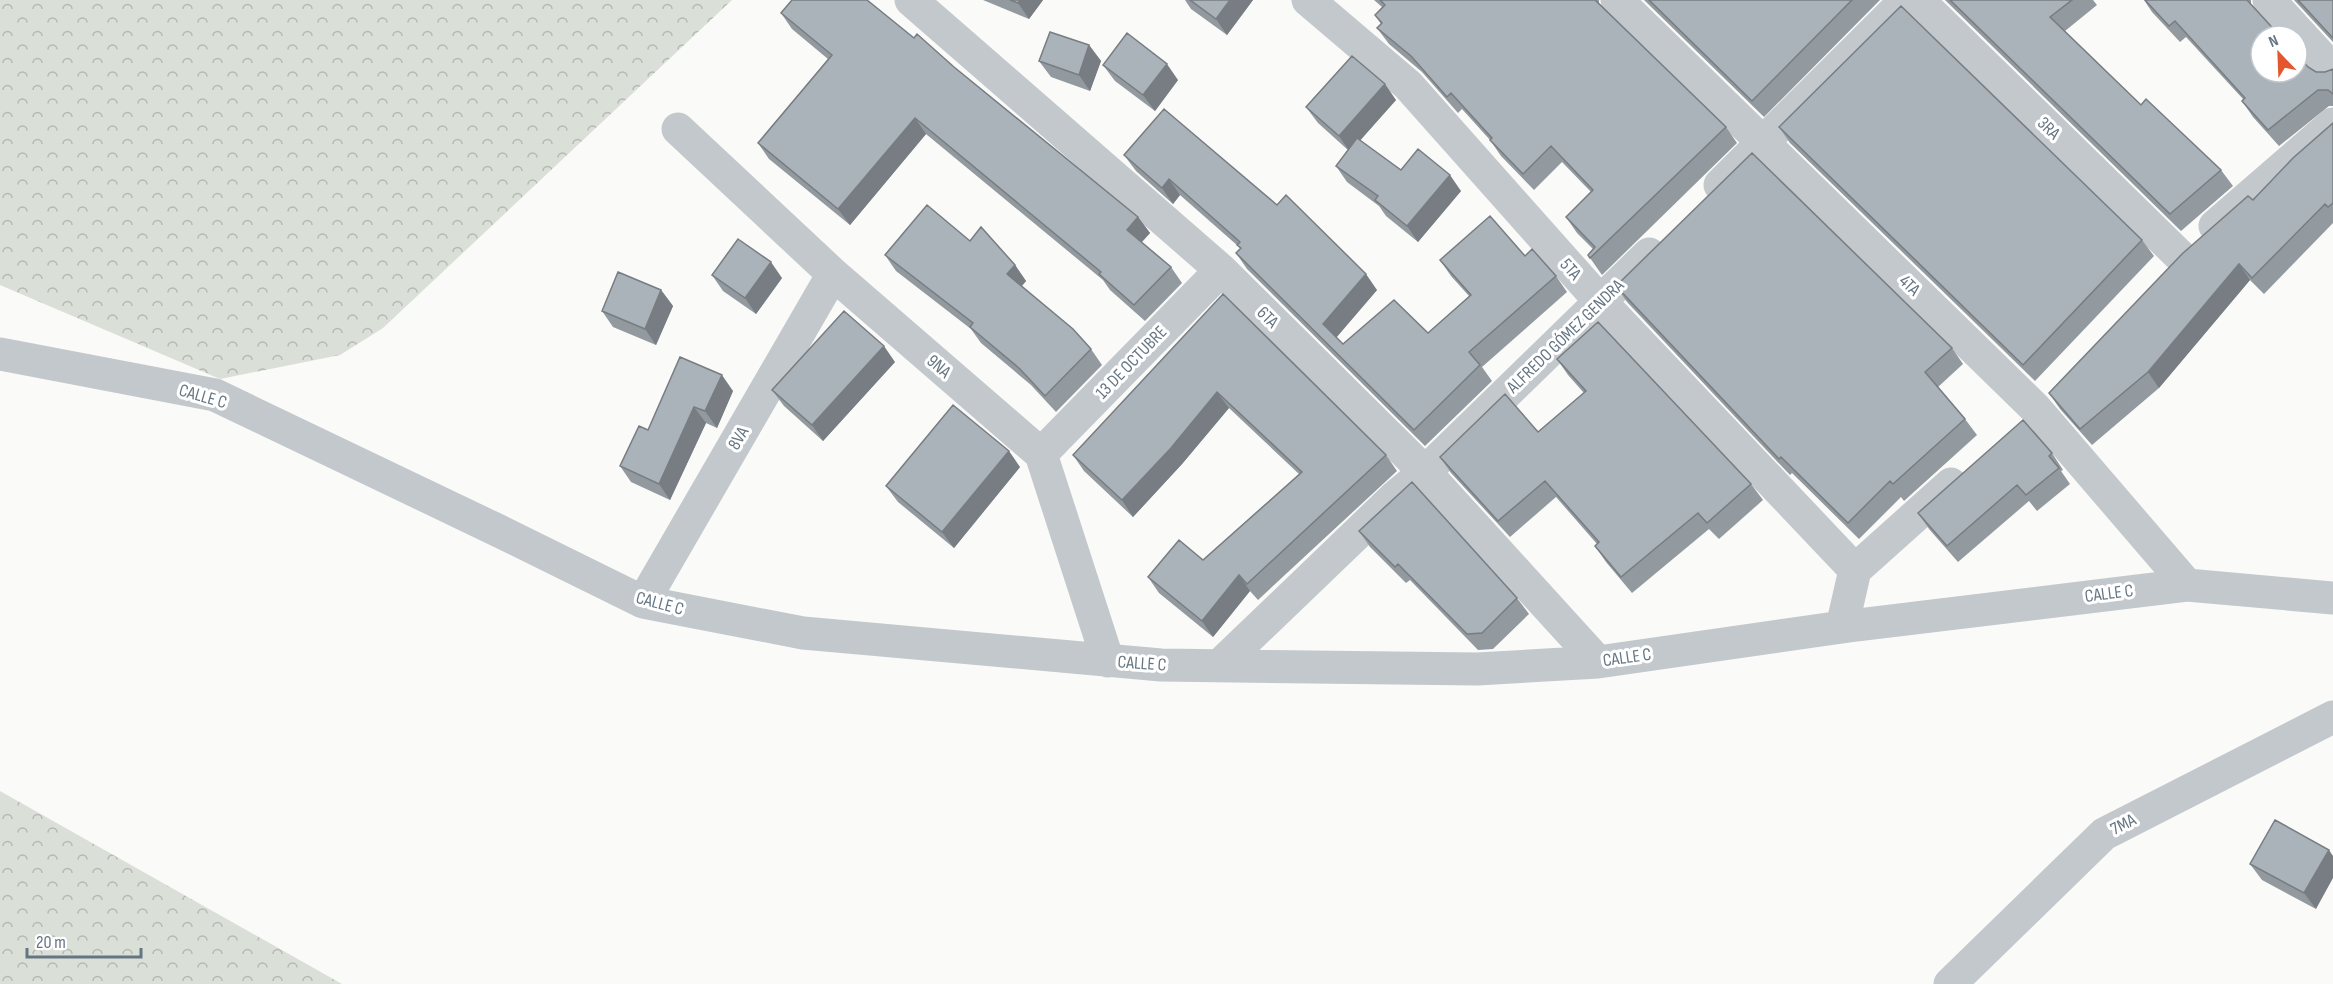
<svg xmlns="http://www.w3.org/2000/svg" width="2333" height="984" font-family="'Sofia Sans Condensed',sans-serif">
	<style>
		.forest { fill: url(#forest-crowns) }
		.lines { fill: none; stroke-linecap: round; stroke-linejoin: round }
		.minor { stroke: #c3c8cc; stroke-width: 33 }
		.wall { fill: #929a9f }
		.shaded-wall { fill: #777d82 }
		.building { fill: #aab3b9; stroke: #777d82; stroke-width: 1.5 }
		.labels { text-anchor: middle; stroke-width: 6; stroke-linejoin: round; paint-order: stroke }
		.street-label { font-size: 18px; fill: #657683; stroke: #fff }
	</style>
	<defs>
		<pattern id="forest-crowns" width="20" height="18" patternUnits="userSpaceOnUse" patternTransform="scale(1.5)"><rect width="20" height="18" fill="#dadfd7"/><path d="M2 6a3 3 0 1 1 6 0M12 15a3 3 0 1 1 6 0" fill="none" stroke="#b4b9b4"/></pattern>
	</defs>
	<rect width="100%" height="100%" fill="#fafaf8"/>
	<path class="forest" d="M0,0H732L383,328L340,355L220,379L0,285Z
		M0,791L342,984H0Z"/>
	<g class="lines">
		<path class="minor" d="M911,0L1221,270L1425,472L1598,662
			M1308,0L1408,85L1600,301L1855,570
			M1617,0L2035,408L2187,585
			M1918,0L2180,256
			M2269,0L2333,70
			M678,129L833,274L1041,454L1108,661
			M1720,185L1906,0
			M2215,226L2333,124
			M0,354L215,395L497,530L643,602L803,633L1161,665L1477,669L1598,662L1849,626L2187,585L2333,598
			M1041,454L1221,270
			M643,602L833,274
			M1842,627L1855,570L1951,484
			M1219,666L1395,497L1425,472L1649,254
			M1950,984L2104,834L2333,717"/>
	</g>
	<path class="wall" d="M983,0H1043L1029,19Z
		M1185,0H1253L1227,35L1191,9Z
		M1374,0H1599V3L1726,127L1737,143L1602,275L1588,255L1593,249L1577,233L1566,217L1591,192L1562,162L1534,190L1501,156L1490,140L1462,109L1458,113L1422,72L1389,44L1377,28L1381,24L1375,15L1382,7Z
		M1644,0H1880L1764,117Z
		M1945,0H2093L2097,5L2065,31L2141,105L2221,170L2233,186L2181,231Z
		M2144,0H2251V4L2308,67L2316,72H2325L2333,69V106H2329L2279,146L2253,117L2242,101L2243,99L2186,37L2180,42L2152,12Z
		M2294,0H2333V42Z
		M781,13L914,38L954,67L1138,217L1150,233L1142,242L1171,267L1182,283L1145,321L1110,290L1103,280L926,134L850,225L769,159L758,143L828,59L792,29Z
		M1089,45L1101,61L1090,91L1051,77L1039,61Z
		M1103,65L1178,80L1155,111L1115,81Z
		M1396,100L1360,140L1401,170L1461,191L1418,242L1386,216L1379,206L1347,182L1336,166L1348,150L1318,123L1306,107Z
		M2333,123V223L2264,294L2250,280L2159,388L2092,445L2060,409L2049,393Z
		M1779,127L2142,240L2154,256L2035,381L1790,143Z
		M1124,155L1377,290L1336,338L1343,344L1428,333L1469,296L1451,276L1440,260L1525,256L1556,276L1567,292L1482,367L1492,381L1425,446L1247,269L1236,253L1240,249L1238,246L1180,195L1173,204L1136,171Z
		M970,241L1015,265L1026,281L1022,286L1091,349L1102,365L1056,412L1031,385L981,343L971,329L896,271L885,255Z
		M712,275L782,278L756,314L723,291Z
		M1616,286L1952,348L1963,364L1938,387L1965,419L1977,435L1904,501L1901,497L1859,539L1792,473L1790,475L1627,302Z
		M661,290L673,306L656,345L613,327L602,311Z
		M1223,294L1386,455L1397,471L1258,600L1250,591L1213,637L1159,593L1148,577L1203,560L1299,474L1229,408L1182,464L1133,517L1084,471L1073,455Z
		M680,357L733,391L717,428L706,423L670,500L631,482L620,466L648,430Z
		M1557,359L1751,484L1763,500L1719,539L1709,529L1632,593L1606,562L1595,546L1597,544L1556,497L1510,537L1451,473L1440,457L1538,432L1584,393L1568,375Z
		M895,362L823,441L784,406L772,390Z
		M2052,453L2063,470L2061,471L2070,484L2037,511L2029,501L1958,562L1929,529L1918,513Z
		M1020,467L954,548L898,502L886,486Z
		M1359,531L1517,598L1529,614L1493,649L1478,650L1410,580L1406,583L1370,547Z
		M2275,820L2316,909L2262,880L2250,864Z"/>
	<path class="shaded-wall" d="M1020,0H1043L1029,19L1018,3Z
		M1230,0H1253L1227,35L1216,19Z
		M1089,45L1101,61L1090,91L1079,75Z
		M1167,64L1178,80L1155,111L1143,95Z
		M1385,84L1396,100L1350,152L1339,136Z
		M915,118L926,134L850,225L838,209Z
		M1450,175L1461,191L1418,242L1407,226Z
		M1169,179L1180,195L1173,204L1162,188Z
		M1138,217L1150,233L1138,246L1127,230Z
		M771,262L782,278L756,314L745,298Z
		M2239,264L2250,280L2159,388L2148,372Z
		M1015,265L1026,281L1018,290L1007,274Z
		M1366,274L1377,290L1334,340L1323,324Z
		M661,290L673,306L656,345L645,329Z
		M884,346L895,362L823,441L812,425Z
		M722,375L733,391L717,428L705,411Z
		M1217,392L1229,408L1182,464L1133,517L1122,500Z
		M694,407L706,423L670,500L659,484Z
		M1009,451L1020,467L954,548L942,532Z
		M1239,575L1250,591L1213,637L1202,621Z
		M2329,850L2333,856V878L2316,909L2304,893Z"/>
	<path class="building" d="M792,0H867L914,38L917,34L954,67L1138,217L1127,230L1171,267L1134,305L1099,274L1101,272L915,118L838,209L758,143L832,55L781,13Z
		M1010,0H1020L1018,3Z
		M1190,0H1230L1216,19Z
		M1380,0H1595L1726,127L1590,258L1588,255L1595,247L1566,217L1593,190L1551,146L1523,174L1490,140L1492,138L1451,93L1447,97L1411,56L1377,28L1382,23L1375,15L1385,5Z
		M1649,0H1852L1752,101Z
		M1950,0H2072L2050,17L2141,105L2146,99L2221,170L2170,214Z
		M2145,0H2247L2280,36H2261V72H2297V55L2308,67L2316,72H2325L2333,69V94L2328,90H2318L2268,130L2242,101L2245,98L2175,21L2169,26Z
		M2298,0H2333V38Z
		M1901,6L2142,240L2023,365L1779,127Z
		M1050,32L1089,45L1079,75L1039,61Z
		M1127,33L1167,64L1143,95L1103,65Z
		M1352,56L1385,84L1339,136L1306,107Z
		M1164,109L1277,205L1286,195L1366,274L1323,324L1343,344L1394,300L1428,333L1471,295L1440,260L1490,216L1525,256L1532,249L1556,276L1469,352L1480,365L1414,430L1236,253L1241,248L1237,245L1240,242L1169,179L1162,188L1124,155Z
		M2333,123V203L2328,207L2325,204L2252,278L2239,264L2148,372L2080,429L2049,393L2182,254L2248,196L2253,200L2293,158Z
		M1357,138L1401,170L1418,149L1450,175L1407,226L1375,200L1378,196L1336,166Z
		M1752,153L1952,348L1925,372L1965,419L1893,484L1890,481L1848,523L1781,457L1779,459L1616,286Z
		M927,205L970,241L981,227L1015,265L1007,274L1073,329L1091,349L1045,396L1020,369L970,327L973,323L885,255Z
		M738,239L771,262L745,298L712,275Z
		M618,272L661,290L645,329L602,311Z
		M1223,294L1386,455L1247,584L1239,575L1202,621L1148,577L1179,540L1203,560L1302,472L1217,392L1171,448L1122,500L1073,455Z
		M844,311L884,346L812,425L772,390Z
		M1598,322L1751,484L1707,523L1698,513L1621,577L1595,546L1599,542L1545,481L1498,521L1440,457L1505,394L1538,432L1586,391L1557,359Z
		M680,357L722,375L705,411L694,407L659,484L620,466L639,426L648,430Z
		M953,405L1009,451L942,532L886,486Z
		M2023,420L2052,453L2049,456L2059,468L2026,495L2017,485L1947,546L1918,513Z
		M1412,482L1517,598L1482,633L1467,634L1398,564L1395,567L1359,531Z
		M2275,820L2329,850L2304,893L2250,864Z"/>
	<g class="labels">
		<g class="street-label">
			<text transform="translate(2049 128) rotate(44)" y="6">3RA</text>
			<text transform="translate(1571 269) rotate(48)" y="6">5TA</text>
			<text transform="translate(1910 285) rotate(44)" y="6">4TA</text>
			<text transform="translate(1268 317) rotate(45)" y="6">6TA</text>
			<text transform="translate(1565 336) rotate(-44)" y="6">ALFREDO GÓMEZ GENDRA</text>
			<text transform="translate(1131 362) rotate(-46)" y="6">13 DE OCTUBRE</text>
			<text transform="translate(939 366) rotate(41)" y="6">9NA</text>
			<text transform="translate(203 396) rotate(16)" y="6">CALLE C</text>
			<text transform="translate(738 438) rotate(-60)" y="6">8VA</text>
			<text transform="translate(2109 593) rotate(-7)" y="6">CALLE C</text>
			<text transform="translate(660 603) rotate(15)" y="6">CALLE C</text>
			<text transform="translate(1627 657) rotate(-8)" y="6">CALLE C</text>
			<text transform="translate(1142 663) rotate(4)" y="6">CALLE C</text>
			<text transform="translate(2123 824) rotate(-27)" y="6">7MA</text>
		</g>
	</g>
	<g transform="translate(2279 54) rotate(337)"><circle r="28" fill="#ffffff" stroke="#c1c8cd" stroke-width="1.5"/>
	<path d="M0-4.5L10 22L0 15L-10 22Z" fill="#e4572e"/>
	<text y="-9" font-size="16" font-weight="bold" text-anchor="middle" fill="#657683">N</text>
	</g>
	<path d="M27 948v9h114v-9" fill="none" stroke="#657683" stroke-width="3"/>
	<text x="36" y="948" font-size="18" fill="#657683" stroke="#ffffff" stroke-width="4.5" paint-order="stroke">20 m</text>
</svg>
